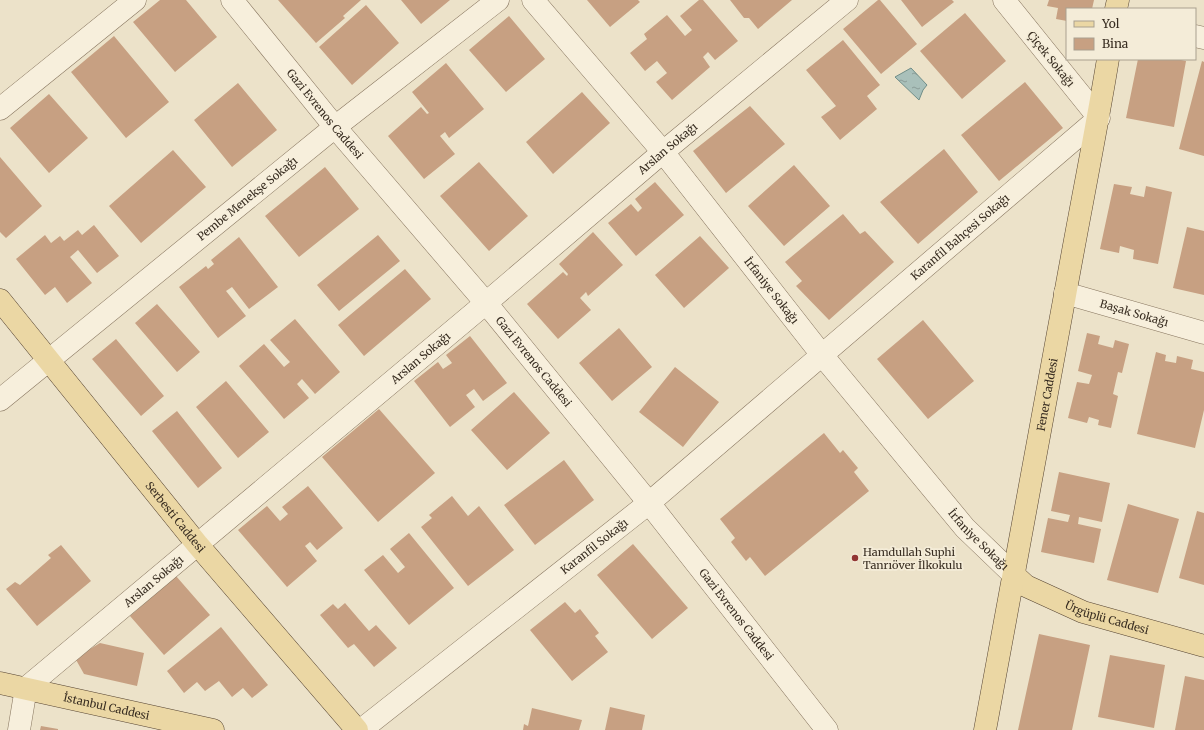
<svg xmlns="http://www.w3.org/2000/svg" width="1204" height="730" font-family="Merriweather,serif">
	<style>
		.water { fill: url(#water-ripples); stroke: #708e88 }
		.building { fill: #c7a082 }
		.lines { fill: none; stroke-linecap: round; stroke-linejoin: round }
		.minor-casing { stroke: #87755f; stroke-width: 23 }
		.major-casing { stroke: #554332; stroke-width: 23 }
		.minor { stroke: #f7efdc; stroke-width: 22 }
		.major { stroke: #ebd7a4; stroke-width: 22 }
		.poi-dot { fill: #913533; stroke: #f4ecd8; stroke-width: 1.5 }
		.labels { text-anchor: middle; stroke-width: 3.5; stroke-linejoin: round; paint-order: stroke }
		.street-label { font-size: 11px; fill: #382d21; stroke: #f4ecd8 }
		.poi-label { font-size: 11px; fill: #382d21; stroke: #f4ecd8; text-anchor: start }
	</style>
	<defs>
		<pattern id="water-ripples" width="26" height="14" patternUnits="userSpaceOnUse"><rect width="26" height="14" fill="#a9c0ba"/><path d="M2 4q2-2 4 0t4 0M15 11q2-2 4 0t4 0" fill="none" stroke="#8b9c97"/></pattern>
	</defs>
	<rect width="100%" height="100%" fill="#ece2c9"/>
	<path class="water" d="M911,68L927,85L923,90L919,100L895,77Z"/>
	<path class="building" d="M160,0H186L217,37L175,72L133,22Z
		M278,0H361L343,16L345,18L316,43Z
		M401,0H450L421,24Z
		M587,0H638L640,2L610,27Z
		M699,0H703L738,41L715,60L708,52L703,57L710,67L672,100L656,82L667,73L657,61L645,71L630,53L647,39L644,34L667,15L685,36L692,30L680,16Z
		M730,0H792L758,29L749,18H744Z
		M878,0H880L917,44L881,74L843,29Z
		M901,0H952L954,2L922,27Z
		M1049,0H1094L1092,9H1067V21L1056,19L1058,8L1047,6Z
		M366,5L399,43L352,85L319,47Z
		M965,13L1006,61L962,99L920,51Z
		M509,16L545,59L506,92L469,50Z
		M114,36L169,102L126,138L71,72Z
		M843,40L880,85L867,96L877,109L840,140L821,117L836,106L806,70Z
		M1138,59H1176L1186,61L1174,127L1126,118Z
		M1202,61L1204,62V156L1179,149Z
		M446,63L484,109L449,138L445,132L440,136L455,154L424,179L388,136L421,107L427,114L429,113L412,92Z
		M1025,82L1063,128L999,181L961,135Z
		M238,83L277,130L232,167L194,120Z
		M582,92L610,123L553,174L526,142Z
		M49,94L88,138L49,173L10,128Z
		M750,106L785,144L726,193L693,151Z
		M944,149L978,192L918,244L880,202Z
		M173,150L206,187L141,243L109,206Z
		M0,157L42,206L6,238L0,232Z
		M479,162L528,216L489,251L440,196Z
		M794,165L830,206L784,246L748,206Z
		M325,167L359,209L299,257L265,216Z
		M655,182L684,215L636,256L608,223L631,204L638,212L642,208L635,199Z
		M1114,184L1132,187L1130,194L1144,197L1146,186L1172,192L1158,264L1133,259L1134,250L1120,246L1119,253L1100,249Z
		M843,214L860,234L865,231L894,262L829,320L796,286L802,281L785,262Z
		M94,225L119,256L97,273L78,250L70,257L92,283L67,303L55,287L45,295L16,259L45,235L51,243L60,236L64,241L78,230L82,235Z
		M1187,227L1204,231V295L1173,288Z
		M593,232L623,265L588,296L586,292L580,298L591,310L558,339L527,304L563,272L567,276L568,274L559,264Z
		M378,235L400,261L339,311L317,285Z
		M700,236L729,268L684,308L655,275Z
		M239,237L278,287L249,309L232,287L226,291L246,316L218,338L179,287L206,266L208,269L214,264L211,260Z
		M405,269L431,299L364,356L338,325Z
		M157,304L200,352L177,372L135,323Z
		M295,319L340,372L315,394L302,379L297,384L309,398L284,419L239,366L264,344L284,367L290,362L270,340Z
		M923,320L974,381L928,419L877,359Z
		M619,328L652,367L612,401L579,363Z
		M1087,333L1100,336L1098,344L1113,348L1115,340L1129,344L1122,373L1118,372L1113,394L1118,396L1111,428L1098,425L1099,420L1089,417L1087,423L1068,418L1077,382L1089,384L1092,375L1078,371Z
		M470,336L507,383L483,401L474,389L466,395L475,407L450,427L414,381L438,362L443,369L452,363L446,355Z
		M116,339L164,396L141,416L92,359Z
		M1156,352L1166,355L1165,361L1176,363L1177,356L1193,360L1191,369L1204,372V410L1195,448L1137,434Z
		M675,367L719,402L683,447L639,412Z
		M226,381L269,432L238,458L196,407Z
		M514,392L550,433L507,470L471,430Z
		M379,409L435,473L378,522L322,457Z
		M177,411L222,468L198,488L152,431Z
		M824,433L840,453L843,450L858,468L854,472L869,491L765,576L750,557L746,561L731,542L735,538L720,519Z
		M564,460L594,500L535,545L504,505Z
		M1059,472L1110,483L1102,522L1079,517L1078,524L1101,529L1094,563L1041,552L1048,518L1068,522L1070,515L1051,511Z
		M308,486L343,528L317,550L310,542L305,546L317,561L287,587L238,530L267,506L280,521L288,514L282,507Z
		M452,496L468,516L479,506L514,550L468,586L421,527L432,518L429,515Z
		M1128,504L1179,519L1158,593L1107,580Z
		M1197,511L1204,513V585L1179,578Z
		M409,533L454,588L409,625L364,570L383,555L398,573L405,567L390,549Z
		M633,544L688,608L652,639L597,575Z
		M61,545L91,581L37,626L6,589L15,582L20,585L51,558L48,555Z
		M176,576L210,615L164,655L130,616Z
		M565,602L575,613L580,609L599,633L595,636L608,652L572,681L530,630Z
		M345,603L369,631L376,625L397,648L374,667L354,644L348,648L320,615L333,604L338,609Z
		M221,627L268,685L252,698L243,688L232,697L219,681L205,691L197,682L184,693L167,671Z
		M1039,634L1090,645L1072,730H1018Z
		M100,643L144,653L137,686L84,674L75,658Z
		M1110,655L1165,665L1154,728L1098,717Z
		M1185,676L1204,680V730H1175Z
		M610,707L645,715L642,730H605Z
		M532,708L582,720L579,730H523L524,724L528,726Z
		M41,726L58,729V730H40Z"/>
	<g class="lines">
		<defs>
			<g id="minor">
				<path id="s1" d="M232,0L335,127L486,303L649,503L827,730"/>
				<path id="s2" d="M533,0L663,152L822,355L965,528L1015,576"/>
				<path d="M1195,36L1204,38"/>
				<path d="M0,109L135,0"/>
				<path id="s3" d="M1065,293L1204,333"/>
				<path id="s4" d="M0,400L335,127L498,0"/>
				<path id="s5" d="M19,730L26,688L486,303L663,152L847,0"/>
				<path id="s6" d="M361,730L649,503L1099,118L1004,0"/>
			</g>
			<g id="major">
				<path d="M1116,9L1118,0"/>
				<path id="s7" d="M0,300L197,544L357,730"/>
				<path id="s8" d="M1015,576L1026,586L1083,612L1204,646"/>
				<path id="s9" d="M0,683L213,730"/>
				<path id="s10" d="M985,730C1013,585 1039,440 1065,295C1079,216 1095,138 1108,59"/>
			</g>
		</defs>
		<use href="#minor" class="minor-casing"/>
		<use href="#major" class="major-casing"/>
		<use href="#minor" class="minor"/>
		<use href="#major" class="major"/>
	</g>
	<circle class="poi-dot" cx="855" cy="558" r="4"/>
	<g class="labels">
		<g class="street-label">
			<text transform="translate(1051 59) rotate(51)" y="4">Çiçek Sokağı</text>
			<text dy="4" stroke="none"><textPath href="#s1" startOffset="147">Gazi Evrenos Caddesi</textPath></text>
			<text dy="4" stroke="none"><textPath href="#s5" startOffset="881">Arslan Sokağı</textPath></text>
			<text dy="4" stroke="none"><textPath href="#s4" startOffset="319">Pembe Menekşe Sokağı</textPath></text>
			<text dy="4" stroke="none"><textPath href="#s6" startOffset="776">Karanfil Bahçesi Sokağı</textPath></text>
			<text dy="4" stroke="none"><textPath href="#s2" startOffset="376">İrfaniye Sokağı</textPath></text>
			<text dy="4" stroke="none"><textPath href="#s3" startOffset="72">Başak Sokağı</textPath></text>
			<text dy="4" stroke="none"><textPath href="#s5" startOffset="557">Arslan Sokağı</textPath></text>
			<text dy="4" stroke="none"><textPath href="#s1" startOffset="471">Gazi Evrenos Caddesi</textPath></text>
			<text dy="4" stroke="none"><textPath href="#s10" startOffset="341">Fener Caddesi</textPath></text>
			<text dy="4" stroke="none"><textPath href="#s7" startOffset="279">Serbesti Caddesi</textPath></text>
			<text dy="4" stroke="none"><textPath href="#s2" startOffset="700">İrfaniye Sokağı</textPath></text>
			<text dy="4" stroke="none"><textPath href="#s6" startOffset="297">Karanfil Sokağı</textPath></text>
			<text dy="4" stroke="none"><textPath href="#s5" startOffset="209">Arslan Sokağı</textPath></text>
			<text dy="4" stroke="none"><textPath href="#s1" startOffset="795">Gazi Evrenos Caddesi</textPath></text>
			<text dy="4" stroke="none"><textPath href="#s8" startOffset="102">Ürgüplü Caddesi</textPath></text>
			<text dy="4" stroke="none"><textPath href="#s9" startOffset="109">İstanbul Caddesi</textPath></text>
		</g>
		<g class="poi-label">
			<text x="863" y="556">Hamdullah Suphi<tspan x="863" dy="13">Tanrıöver İlkokulu</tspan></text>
		</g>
	</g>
	<rect x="1066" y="8" width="130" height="52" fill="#f4ecd8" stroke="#a9a08f"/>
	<rect x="1074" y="21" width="20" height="6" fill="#ebd7a4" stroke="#a9a08f"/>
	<text x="1102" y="28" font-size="12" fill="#382d21">Yol</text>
	<rect x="1074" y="38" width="20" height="12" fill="#c7a082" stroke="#a9a08f"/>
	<text x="1102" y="48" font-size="12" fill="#382d21">Bina</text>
</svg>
